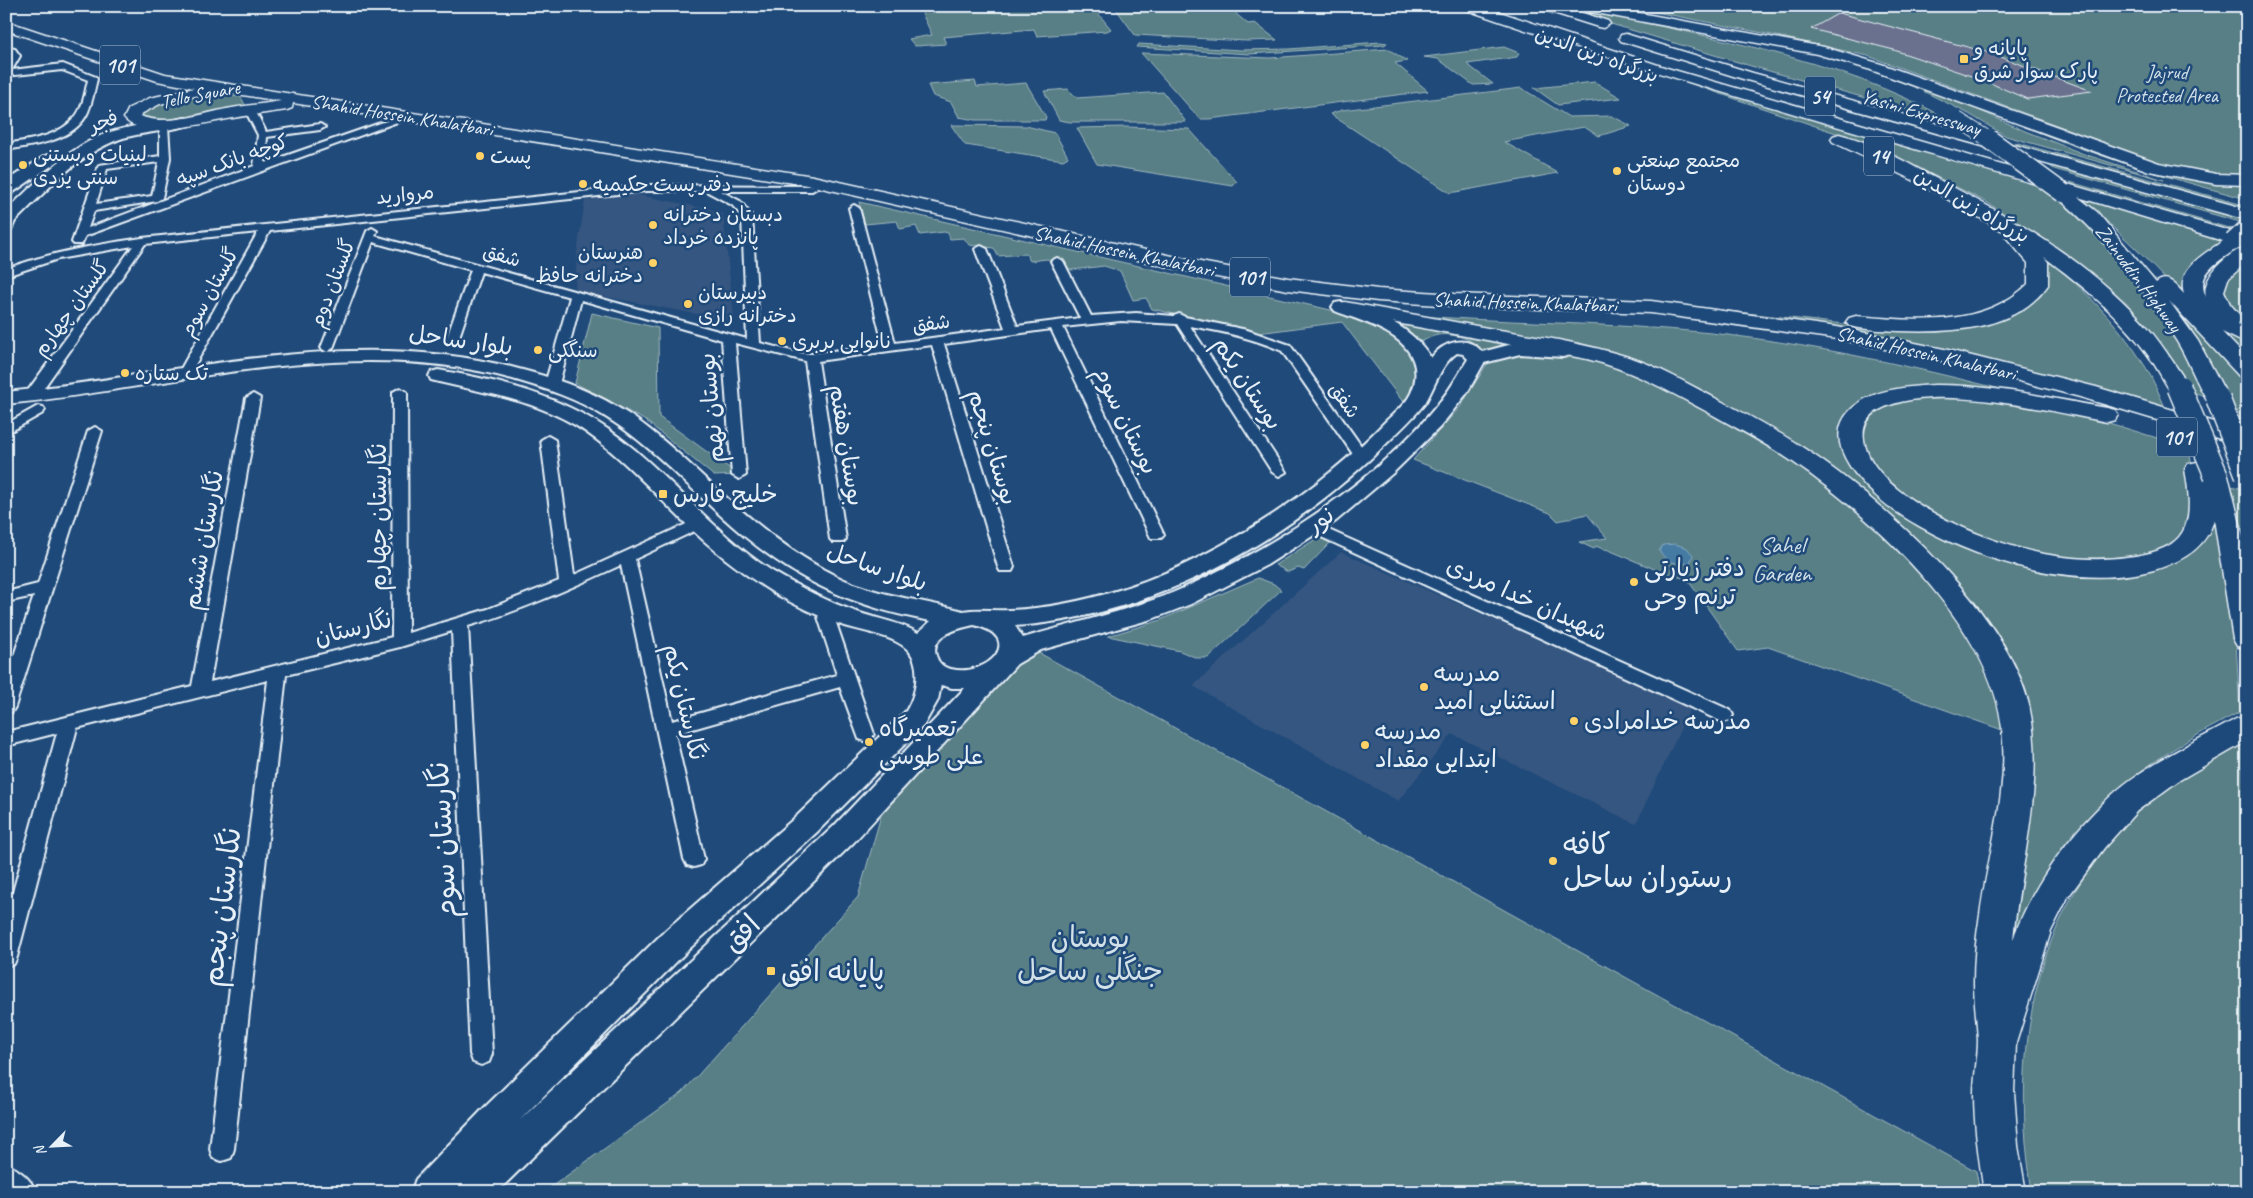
<svg xmlns="http://www.w3.org/2000/svg" width="2253" height="1198" font-family="Caveat,'Playpen Sans Arabic',sans-serif">
	<style>
		.built { fill: #365680 }
		.green { fill: #587f85; stroke: #a0b8be }
		.water { fill: #457aa2; stroke: #86aac4 }
		.building { fill: #6a718e; stroke: #e8f1f8 }
		.lines { fill: none; stroke-linecap: round; stroke-linejoin: round }
		.street-casing { stroke: #e8f1f8; stroke-width: 4 }
		.secondary-casing { stroke: #e8f1f8; stroke-width: 4 }
		.primary-casing { stroke: #e8f1f8; stroke-width: 4 }
		.highway-casing { stroke: #e8f1f8; stroke-width: 3 }
		.street { fill: #1f4a7a; fill-rule: evenodd }
		.secondary { fill: #1f4a7a; fill-rule: evenodd }
		.primary { fill: #1f4a7a; fill-rule: evenodd }
		.highway { fill: #1f4a7a; fill-rule: evenodd }
		.highway-bridge-far2-casing { stroke: #e8f1f8; stroke-width: 16; stroke-linecap: butt }
		.highway-bridge-far1-casing { stroke: #e8f1f8; stroke-width: 21; stroke-linecap: butt }
		.highway-bridge-casing { stroke: #e8f1f8; stroke-width: 26; stroke-linecap: butt }
		.highway-bridge-far2 { stroke: #1f4a7a; stroke-width: 14 }
		.highway-bridge-far1 { stroke: #1f4a7a; stroke-width: 18 }
		.highway-bridge { stroke: #1f4a7a; stroke-width: 23 }
		.poi-dot { fill: #ffd166; stroke: #1f4a7a; stroke-width: 2 }
		.labels { text-anchor: middle; stroke-width: 5; stroke-linejoin: round; paint-order: stroke }
		.far-poi-label { font-size: 20px; fill: #e8f1f8; stroke: #1f4a7a; text-anchor: start }
		.far-street-label { font-size: 20px; fill: #e8f1f8; stroke: #1f4a7a }
		.far-park-label { font-size: 20px; fill: #d2e0e7; stroke: #1f4a7a }
		.shield { fill: #1f4a7a; stroke: #acbfd2; stroke-width: 1 }
		.shield-label { font-size: 22px; font-weight: bold; fill: #e8f1f8 }
		.street-label { font-size: 24px; fill: #e8f1f8; stroke: #1f4a7a }
		.poi-label { font-size: 24px; fill: #e8f1f8; stroke: #1f4a7a; text-anchor: start }
		.park-label { font-size: 24px; fill: #d2e0e7; stroke: #1f4a7a }
		.near-street-label { font-size: 29px; fill: #e8f1f8; stroke: #1f4a7a }
		.near-poi-label { font-size: 29px; fill: #e8f1f8; stroke: #1f4a7a; text-anchor: start }
		.near-park-label { font-size: 29px; fill: #d2e0e7; stroke: #1f4a7a }
	</style>
	<rect width="100%" height="100%" fill="#1f4a7a"/>
	<filter id="ink" filterUnits="userSpaceOnUse"><feTurbulence type="fractalNoise" baseFrequency=".02" numOctaves="2"/><feDisplacementMap in="SourceGraphic" scale="10" xChannelSelector="R" yChannelSelector="G"/><feConvolveMatrix kernelMatrix="1 2 1 2 8 2 1 2 1" color-interpolation-filters="sRGB"/></filter>
	<g filter="url(#ink)">
		<path class="built" d="M634,194L709,209L723,214L734,317L728,320L575,291L577,253L585,200Z
			M1341,552L1691,707L1636,824L1452,734L1398,801L1193,686Z"/>
		<path class="green" d="M951,6H1092L1111,29L1107,31L1037,36L1034,29L943,37L946,44L915,46L909,39L932,35L920,9Z
			M1114,6H1240L1246,11L1235,13L1248,24L1255,23L1277,40L1247,41L1135,35Z
			M1551,6H1566C1699,36 1835,55 1955,123L1751,66Z
			M1625,6H2247V199C2158,175 2071,149 1987,110L2201,178L1868,56L1763,33Z
			M1380,42L1387,43L1384,45L1249,54L1137,47L1139,44L1241,50L1289,49Z
			M1504,47L1519,53L1517,57L1467,64L1493,84L1473,85L1438,59L1424,57Z
			M1388,49L1407,61L1395,63L1428,91L1209,119H1200L1141,53L1270,58Z
			M1588,49L2047,187L2105,243L2156,305L2211,397L2191,392L2131,311L2091,273L2056,247L1988,203L1939,178L1839,134Z
			M1822,52L1939,92L2025,131L2084,154L2164,180L2006,136L1969,114L1917,88Z
			M975,81L977,87L1026,83L1046,117L1045,120H975L959,117L951,102L933,96L928,85Z
			M1595,82L1621,98L1558,105L1534,88Z
			M1521,88L1569,117L1612,116L1631,126L1599,136L1584,127L1504,142L1558,173L1450,193L1330,114L1342,110Z
			M1068,89L1077,98L1163,92L1186,122H1070L1059,120L1044,91Z
			M203,93L241,97L245,105L239,109L181,120L140,119C153,98 181,97 203,93Z
			M951,125L1026,126L1055,133L1068,157L1063,160L965,145Z
			M1126,127L1189,129L1237,182L1233,186L1097,164L1077,128Z
			M2014,142L2247,206V212L2028,151Z
			M2043,161L2245,218L2240,222L2054,169Z
			M2070,182L2232,229L2227,233L2079,189Z
			M2080,196L2228,239L2186,277L2247,341V363L2135,248Z
			M859,202L1348,314L1390,331L1418,360L1413,391L1403,402L1342,322L1258,333L1152,309L1146,298L1133,300L1120,271L1104,266L1072,270L1047,259L1030,261L1026,254L998,256L994,248L969,245L964,238L950,239L948,233L944,232L920,235L916,226L900,229L897,221L865,224Z
			M2038,251C2079,284 2117,321 2145,366C2153,379 2159,394 2165,407C2080,384 1994,359 1908,341C1846,328 1783,319 1720,310L1852,325L2001,319L2026,307L2041,296L2047,286L2048,270Z
			M2247,259V325L2234,316L2221,288L2225,278Z
			M2137,263L2149,273L2192,321L2247,376V432L2240,430Z
			M592,313L658,328L659,417L739,475L714,476L646,421L575,383Z
			M1393,314C1499,323 1605,322 1711,333C1831,346 1949,375 2066,406L1939,389L1855,412L1876,489L2042,565L2174,560L2205,466L2236,642L2240,712C2129,769 2055,825 2010,945L2023,703L1886,521L1664,377Z
			M1382,320L1514,344L1480,353C1478,338 1450,333 1438,335C1431,336 1425,340 1419,343Z
			M1516,352L1577,355L1635,370L1814,471L1915,563L1983,649L2008,732L1768,647L1738,651L1687,579L1664,573L1606,549L1605,550L1596,546L1594,549L1579,542L1607,538L1587,514L1558,521L1550,513L1413,460L1460,407L1489,361Z
			M1914,396L1985,398L2093,418L2189,448L2198,507L2184,535L2163,553L2080,563L1971,538L1878,479L1859,428C1869,407 1894,402 1914,396Z
			M2231,486L2244,489L2247,504V549Z
			M1319,537L1330,543L1304,570L1298,568L1288,572L1275,565Z
			M1258,578L1274,584L1281,590L1208,658H1197L1180,651L1108,636L1158,621Z
			M1032,649L1976,1171L1980,1192H544L682,1093L858,897L887,794Z
			M2241,742L2247,827V1192H2032C2029,1171 2026,1149 2025,1128C2019,994 2054,882 2158,794C2182,773 2214,758 2241,742Z"/>
		<path class="water" d="M1675,544L1687,548L1693,555L1690,563C1676,565 1667,562 1659,551L1663,545Z"/>
		<path class="building" d="M1839,13L1990,53L2092,91L2027,99L1983,80L1894,50L1811,29Z"/>
		<g class="lines">
			<defs>
				<path id="street" d="M6,47L15,49L20,56L12,70L63,64L96,77L97,79C94,91 92,105 86,116C71,142 33,145 6,150V144C29,140 59,137 75,117C83,108 85,92 88,80L62,70L6,76V65L12,56L6,52Z
					M250,107L255,110L266,132L320,124L325,127L320,130L267,137L265,163L392,119L400,121L85,236L82,244H74L72,242L99,165L160,156V124H166L168,126L170,158L162,198L157,201L94,211L88,228L254,166L258,135L245,110ZM159,162L152,196L96,204L107,169Z
					M646,185L816,186L817,188L812,191H721L740,201L752,216L760,343L799,353L811,354L883,344L849,208L854,205L859,208L895,343L1005,328L975,249L981,246L987,249L1017,326L1080,318L1051,261L1057,258L1063,261L1091,316L1136,313L1174,316L1179,314L1185,317L1247,330L1290,345L1369,457L1362,461L1357,460L1282,351C1253,338 1221,331 1190,326L1286,472L1279,476L1272,472L1177,324L1121,321L1063,327L1164,535L1161,538H1151L1051,329L944,344L1014,567L1012,571H1000L998,567L932,345L818,361L846,539L843,542H833L830,539L805,361L735,343L746,475L739,479L732,475L722,340L581,300L559,384L557,387H547L545,384L570,297L481,272L458,340L452,344L448,343L446,340L471,270L373,242L333,348L327,352L321,348L367,231L372,228L377,231L375,236L747,339L742,216L732,205L706,191H646L270,231L190,374L184,378L178,374L258,232L145,244L36,399L31,400L24,396L133,246L58,259L6,276V269C50,252 96,245 142,238Z
					M13,212L18,215L11,230L6,233V218L9,213Z
					M400,388L407,392L408,633L488,609L559,581L541,440L548,436L555,440L574,575L693,521H703L706,524L703,527L635,559L672,721L837,675L818,617L820,613L826,611L832,613L834,617L874,734L871,739L865,741L859,739L840,687L675,734L704,859L701,865L694,867L687,865L684,859L621,565C571,588 521,611 468,626L492,1054L489,1062L481,1065L473,1062L470,1054L452,631L400,647L286,675L234,1149L231,1158L222,1161L213,1158L210,1149L268,680L77,728L17,957L14,964L6,966V917L57,733L6,746V732L192,686L246,398L253,394L260,398L210,682L392,637L393,392Z
					M38,406L43,407L45,410L43,413L6,434V424Z
					M95,427L102,431L15,707L12,712L6,713V679L34,596L6,602V592L38,584L88,431Z
					M1311,522L1730,710L1733,715L1730,720L1724,722L1718,720L1306,530L1303,527L1306,524Z
					M6,1164C19,1169 31,1179 36,1192H6Z"/>
				<path id="secondary" d="M1341,302C1376,310 1412,327 1431,358C1443,341 1468,334 1482,352L1520,342L1563,345L1570,347L1572,351L1570,355L1563,357L1520,354L1484,363L1467,393L1440,427L1393,473L1336,521L1267,565L1191,604L1152,619L1041,650L1017,664L854,842L497,1192H455L456,1190L454,1192H411L416,1179L485,1107L667,929L797,816L906,711C916,695 922,667 909,651C895,635 858,631 839,624C816,615 795,605 774,593C740,572 710,548 682,520C648,487 616,450 575,425C528,398 483,393 431,380L429,376L431,372L438,370C498,380 558,395 609,430C668,471 711,532 772,571C799,587 828,602 857,612C877,619 900,622 918,633L931,621C843,605 785,575 719,514C682,480 647,442 604,416C577,399 547,389 516,380C348,332 175,388 6,404V392C178,376 343,324 515,368C550,377 586,388 617,407C651,427 680,455 709,482C748,517 787,551 834,575C875,596 919,599 963,611C978,608 993,611 1008,610C1046,609 1083,601 1119,590C1154,579 1188,564 1220,546C1281,513 1338,471 1386,421C1395,412 1406,404 1411,393C1416,383 1417,370 1413,360C1402,331 1360,321 1335,311L1332,307L1335,303ZM1457,353L1463,354L1468,359C1461,370 1455,381 1448,391C1394,466 1298,532 1216,572C1202,579 1187,587 1172,593C1123,612 1073,623 1023,638L1015,626C1158,616 1292,538 1391,439C1403,427 1415,416 1425,403C1435,387 1441,363 1457,353ZM974,625C1026,637 988,678 951,669C945,668 939,664 937,658C927,636 959,628 974,625ZM941,685L952,688H965L834,826L520,1120L689,949L817,832L924,725L938,700Z"/>
				<path id="primary" d="M185,118L190,119L192,122L190,125C168,131 145,132 123,138C77,153 46,192 12,224L6,225V211C36,183 64,151 102,135C128,125 158,123 185,118Z
					M51,154L57,156L59,159L57,162L12,193L6,194V181L45,156Z"/>
				<path id="highway" d="M1463,6H1482L1667,68L2247,236V262L2228,279L2224,291L2230,304L2243,319L2237,324L2247,330V344L2222,332L2247,358V377L2239,376L2169,301L2198,341L2229,399L2226,404L2218,406L2210,404C2196,384 2189,360 2176,340C2143,288 2104,236 2057,197L2054,193L2056,190C1858,132 1659,77 1464,9ZM2078,197L2223,241C2206,253 2176,268 2184,294C2176,285 2167,273 2156,283L2097,212ZM2240,246L2246,247C2228,252 2201,277 2206,297C2194,271 2223,260 2240,246Z
					M1540,6H1560L1608,21L1610,24L1603,28L1598,27L1541,9Z
					M1602,6L1824,47L1881,64L2159,163L2216,174L2247,175V185L2216,184L2149,171L1871,70L1817,54L1585,11L1579,7Z
					M6,21L165,74L813,176L1195,261L1288,278L1378,289L1454,294L1651,301L1837,327L1944,349L2096,387L2247,432V447L2080,397L1942,361L1837,339L1651,313L1454,306L1378,301L1288,290L1195,273L813,186L293,103L292,108L287,110C265,113 243,116 222,120C201,124 139,139 124,118L129,108L150,98L194,88L157,81L6,30ZM210,90L281,101C265,104 247,105 232,108C202,113 170,127 140,116L141,114L160,104L208,93Z
					M1626,34L1753,73L2247,209V220L1743,79L1621,41L1619,38L1621,35Z
					M1839,134C1872,142 1909,164 1939,180C2011,217 2085,259 2141,320C2160,340 2174,364 2190,387L2187,392L2179,394L2171,392C2163,380 2157,367 2148,355C2120,316 2082,285 2044,257L2048,262V285C2016,331 1949,333 1899,331C1882,330 1865,330 1849,326L1846,322L1849,318L1856,316C1914,321 1983,328 2028,284V263L2006,237L2008,234L1921,184L1833,142L1831,139L1833,136Z
					M1345,302C1394,311 1444,320 1493,329C1537,336 1582,343 1625,356C1656,365 1684,382 1713,397C1746,414 1780,432 1811,453C1886,504 2008,614 2029,705C2046,782 2020,863 2013,940C2030,888 2072,831 2113,794C2146,764 2197,741 2236,719L2247,716V741L2178,781L2137,811L2104,848L2068,897L2051,931L2016,1043L2014,1092L2018,1146L2026,1192H1984C1979,1159 1974,1126 1974,1093C1974,1075 1978,1058 1978,1040C1977,1021 1974,1002 1974,983C1974,960 1976,937 1980,915C1988,853 2009,791 2002,728C1992,627 1873,517 1793,462C1764,442 1733,426 1702,409C1665,389 1629,369 1587,359L1338,312L1335,308L1338,304Z
					M1935,385C1994,385 2050,398 2107,408L2115,410L2118,415L2115,420L2107,422C2050,411 1945,385 1890,405C1873,411 1861,421 1864,440C1872,498 1993,545 2044,554C2071,559 2099,561 2127,557C2189,550 2195,525 2185,469L2188,464L2197,462L2206,464L2209,469L2216,468L2225,470L2228,475L2247,553V649L2237,646L2233,639L2214,519C2207,548 2181,562 2154,570C2074,591 1972,560 1904,517C1871,496 1807,439 1859,403C1879,388 1911,387 1935,385Z"/>
			</defs>
			<use href="#street" class="street-casing"/>
			<use href="#secondary" class="secondary-casing"/>
			<use href="#primary" class="primary-casing"/>
			<use href="#highway" class="highway-casing"/>
			<use href="#street" class="street"/>
			<use href="#secondary" class="secondary"/>
			<use href="#primary" class="primary"/>
			<use href="#highway" class="highway"/>
			<defs>
				<path id="highway-bridge-far2" d="M1957,119L1990,140"/>
				<path id="highway-bridge-far1" d="M1989,139L2063,193
					M2233,242L2247,229"/>
				<path id="highway-bridge" d="M2179,387L2216,475
					M2218,399L2247,474"/>
			</defs>
			<use href="#highway-bridge-far2" class="highway-bridge-far2-casing"/>
			<use href="#highway-bridge-far1" class="highway-bridge-far1-casing"/>
			<use href="#highway-bridge" class="highway-bridge-casing"/>
			<use href="#highway-bridge-far2" class="highway-bridge-far2"/>
			<use href="#highway-bridge-far1" class="highway-bridge-far1"/>
			<use href="#highway-bridge" class="highway-bridge"/>
		</g>
	</g>
	<g class="poi-dot">
		<rect x="1959" y="54" width="10" height="10" rx="2.5"/>
		<circle cx="480" cy="156" r="5"/>
		<circle cx="23" cy="165" r="5"/>
		<circle cx="1617" cy="171" r="5"/>
		<circle cx="583" cy="184" r="5"/>
		<circle cx="653" cy="225" r="5"/>
		<circle cx="653" cy="263" r="5"/>
		<circle cx="688" cy="304" r="5"/>
		<circle cx="782" cy="341" r="5"/>
		<circle cx="538" cy="350" r="5"/>
		<circle cx="125" cy="373" r="5"/>
		<rect x="658" y="489" width="10" height="10" rx="2.5"/>
		<circle cx="1634" cy="582" r="5"/>
		<circle cx="1424" cy="687" r="5"/>
		<circle cx="1574" cy="721" r="5"/>
		<circle cx="869" cy="742" r="5"/>
		<circle cx="1365" cy="745" r="5"/>
		<circle cx="1553" cy="861" r="5"/>
		<rect x="766" y="966" width="10" height="10" rx="2.5"/>
	</g>
	<g class="labels">
		<g class="far-poi-label">
			<text x="1974" y="55">پایانه و<tspan x="1974" dy="23">پارک‌ سوار شرق</tspan></text>
			<text x="33" y="161">لبنیات و بستنی<tspan x="33" dy="23">سنتی یزدی</tspan></text>
			<text x="490" y="163">پست</text>
			<text x="1627" y="167">مجتمع صنعتی<tspan x="1627" dy="23">دوستان</tspan></text>
			<text x="593" y="191">دفتر پست حکیمیه</text>
			<text x="663" y="221">دبستان دخترانه<tspan x="663" dy="23">پانزده خرداد</tspan></text>
			<text x="643" y="259" text-anchor="end">هنرستان<tspan x="643" dy="23">دخترانه حافظ</tspan></text>
			<text x="698" y="299">دبیرستان<tspan x="698" dy="23">دخترانه رازی</tspan></text>
			<text x="792" y="348">نانوایی بربری</text>
			<text x="548" y="357">سنگکی</text>
			<text x="135" y="380">تک ستاره</text>
		</g>
		<g class="far-street-label">
			<text transform="translate(1597 54) rotate(20)" y="7">بزرگراه زین الدین</text>
			<text transform="translate(200 94) rotate(-11)" y="7">Tello Square</text>
			<text transform="translate(1921 112) rotate(16)" y="7">Yasini Expressway</text>
			<text transform="translate(402 115) rotate(9)" y="7">Shahid Hossein Khalatbari</text>
			<text transform="translate(103 121) rotate(-21)" y="7">فجر</text>
			<text transform="translate(232 160) rotate(-20)" y="7">کوچه بانک سپه</text>
			<text transform="translate(405 194) rotate(-6)" y="7">مروارید</text>
			<text transform="translate(1972 205) rotate(30)" y="7">بزرگراه زین الدین</text>
			<text transform="translate(1124 251) rotate(12)" y="7">Shahid Hossein Khalatbari</text>
			<text transform="translate(502 255) rotate(16)" y="7">شفق</text>
			<text transform="translate(2139 278) rotate(53)" y="7">Zainuddin Highway</text>
			<text transform="translate(332 283) rotate(-69)" y="7">گلستان دوم</text>
			<text transform="translate(209 292) rotate(-61)" y="7">گلستان سوم</text>
			<text transform="translate(1525 302) rotate(2)" y="7">Shahid Hossein Khalatbari</text>
			<text transform="translate(71 308) rotate(-54)" y="7">گلستان چهارم</text>
			<text transform="translate(931 323) rotate(-8)" y="7">شفق</text>
			<text transform="translate(1926 353) rotate(13)" y="7">Shahid Hossein Khalatbari</text>
			<text transform="translate(1345 400) rotate(55)" y="7">شفق</text>
		</g>
		<g class="far-park-label">
			<text x="2167" y="79">Jajrud<tspan x="2167" dy="23">Protected Area</tspan></text>
		</g>
		<g class="shield">
			<rect x="100" y="45.5" width="40" height="39" rx="4"/>
			<rect x="1805" y="76.5" width="30" height="39" rx="4"/>
			<rect x="1864" y="136.5" width="30" height="39" rx="4"/>
			<rect x="1230" y="257.5" width="40" height="39" rx="4"/>
			<rect x="2157" y="417.5" width="40" height="39" rx="4"/>
		</g>
		<g class="shield-label">
			<text x="120" y="73">101</text>
			<text x="1820" y="104">54</text>
			<text x="1879" y="164">14</text>
			<text x="1250" y="285">101</text>
			<text x="2177" y="445">101</text>
		</g>
		<g class="street-label">
			<text transform="translate(461 340) rotate(8)" y="8">بلوار ساحل</text>
			<text transform="translate(1248 383) rotate(57)" y="8">بوستان یکم</text>
			<text transform="translate(711 408) rotate(-95)" y="8">بوستان نهم</text>
			<text transform="translate(1126 420) rotate(64)" y="8">بوستان سوم</text>
			<text transform="translate(847 445) rotate(81)" y="8">بوستان هفتم</text>
			<text transform="translate(993 447) rotate(73)" y="8">بوستان پنجم</text>
			<text transform="translate(378 517) rotate(-90)" y="8">نگارستان چهارم</text>
			<text transform="translate(1320 520) rotate(-35)" y="8">نور</text>
			<text transform="translate(203 540) rotate(-80)" y="8">نگارستان ششم</text>
			<text transform="translate(877 567) rotate(19)" y="8">بلوار ساحل</text>
			<text transform="translate(1527 599) rotate(24)" y="8">شهیدان خدا مردی</text>
			<text transform="translate(353 628) rotate(-14)" y="8">نگارستان</text>
			<text transform="translate(685 702) rotate(77)" y="8">نگارستان یکم</text>
		</g>
		<g class="poi-label">
			<text x="673" y="502">خلیج فارس</text>
			<text x="1644" y="576">دفتر زیارتی<tspan x="1644" dy="28">ترنم وحی</tspan></text>
			<text x="1434" y="681">مدرسه<tspan x="1434" dy="28">استثنایی امید</tspan></text>
			<text x="1584" y="729">مدرسه خدامرادی</text>
			<text x="879" y="736">تعمیرگاه<tspan x="879" dy="28">علی طوسی</tspan></text>
			<text x="1375" y="739">مدرسه<tspan x="1375" dy="28">ابتدایی مقداد</tspan></text>
		</g>
		<g class="park-label">
			<text x="1782" y="553">Sahel<tspan x="1782" dy="28">Garden</tspan></text>
		</g>
		<g class="near-street-label">
			<text transform="translate(442 840) rotate(-93)" y="10">نگارستان سوم</text>
			<text transform="translate(221 907) rotate(-83)" y="10">نگارستان پنجم</text>
			<text transform="translate(741 933) rotate(-44)" y="10">افق</text>
		</g>
		<g class="near-poi-label">
			<text x="1563" y="854">کافه<tspan x="1563" dy="33">رستوران ساحل</tspan></text>
			<text x="781" y="981">پایانه افق</text>
		</g>
		<g class="near-park-label">
			<text x="1090" y="947">بوستان<tspan x="1090" dy="33">جنگلی ساحل</tspan></text>
		</g>
	</g>
	<rect width="2253" height="1198" fill="none" stroke="#1f4a7a" stroke-width="25"/>
	<rect x="12" y="12" width="2228" height="1173" fill="none" stroke="#e8f1f8" stroke-width="2" filter="url(#ink)"/>
	<g transform="translate(52 1146) rotate(246)" stroke="#1f4a7a" stroke-width="4" paint-order="stroke">
	<path d="M0-4L9 19L0 12L-9 19Z" fill="#e8f1f8"/>
	<text y="-8" font-size="14" font-weight="bold" text-anchor="middle" fill="#e8f1f8">N</text>
	</g>
</svg>
